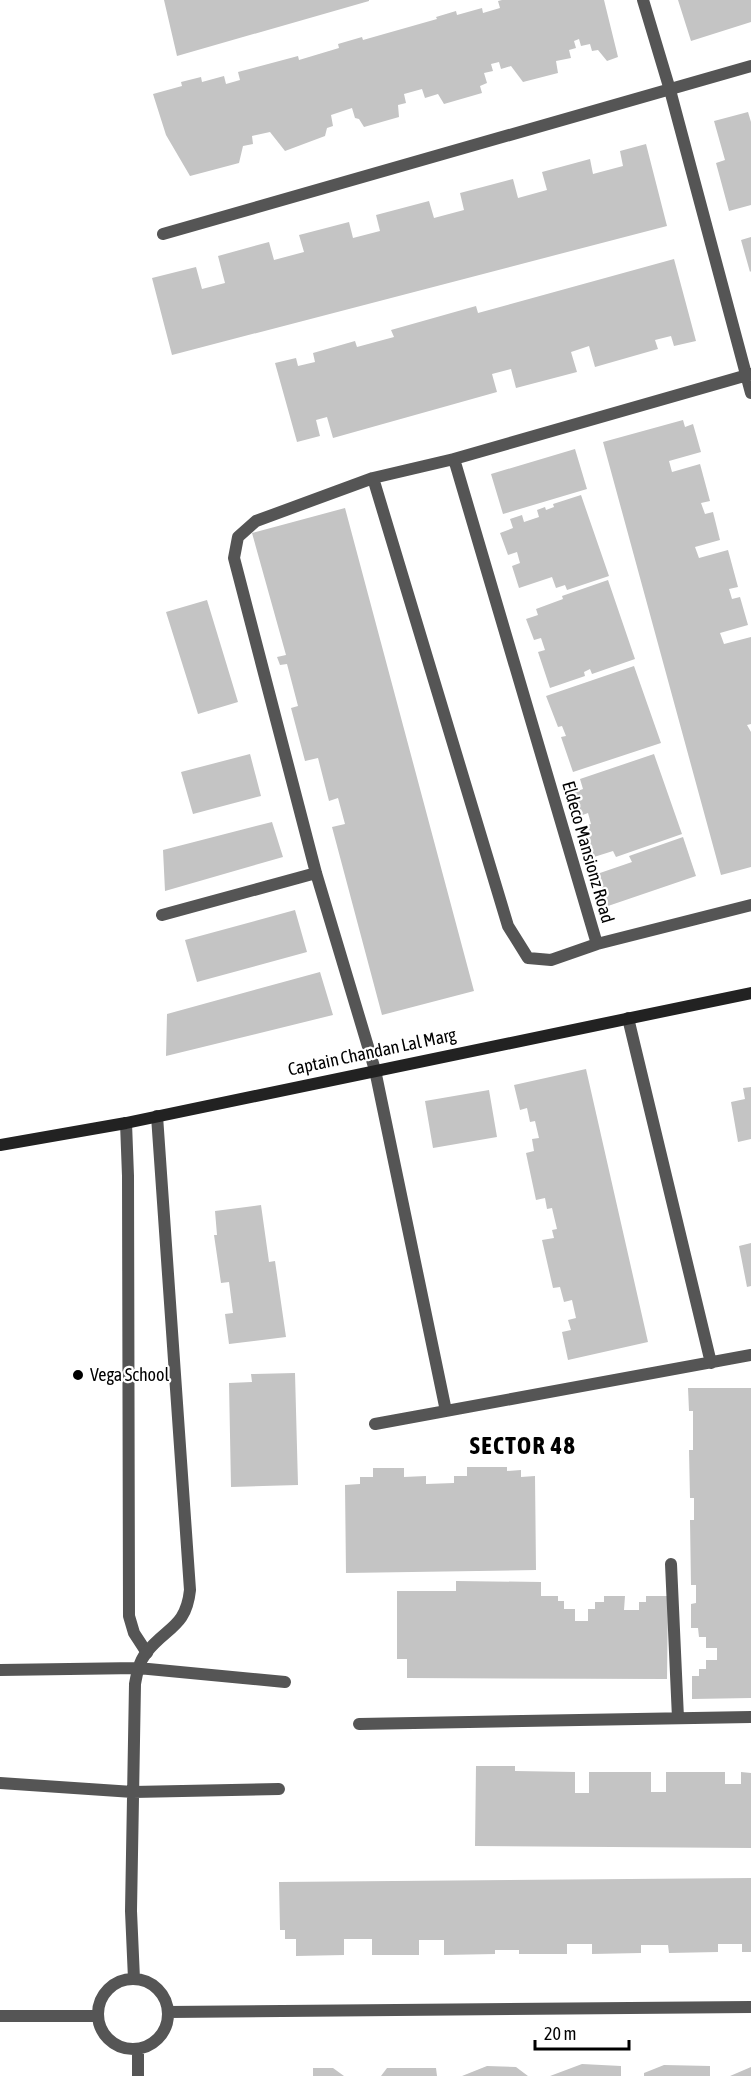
<svg xmlns="http://www.w3.org/2000/svg" width="751" height="2076" font-family="'Asap Condensed',sans-serif">
	<style>
		.building { fill: #c4c4c4 }
		.lines { fill: none; stroke-linecap: round; stroke-linejoin: round }
		.lane { stroke: #555; stroke-width: 12 }
		.street { stroke: #555; stroke-width: 12 }
		.secondary { stroke: #222; stroke-width: 12 }
		.poi-dot { fill: #000; stroke: #fff; stroke-width: 2 }
		.labels { text-anchor: middle; stroke-width: 4.5; stroke-linejoin: round; paint-order: stroke }
		.street-label { font-size: 18px; fill: #000; stroke: #fff }
		.poi-label { font-size: 18px; fill: #000; stroke: #fff; text-anchor: start }
		.district-label { font-size: 24px; font-weight: bold; letter-spacing: 1.5px; fill: #000; stroke: #fff }
	</style>
	<rect width="100%" height="100%" fill="#fff"/>
	<path class="building" d="M164,0H369V1L177,56Z
		M502,0H604L618,57L607,61L598,50L592,51L590,44L581,46L579,39L574,41L576,48L569,50L571,58L556,61L558,73L523,82L511,66L501,69L499,62L491,64L493,71L484,73L487,83L480,86L482,93L444,104L438,94L425,98L422,89L404,94L406,103L398,105L399,117L364,127L359,119L355,118L352,108L331,115L333,126L327,128L325,136L285,151L270,132L252,136L253,144L243,146L239,163L190,176L166,135L153,94L182,86L181,82L201,77L202,82L224,76L226,84L240,80L238,72L298,56L299,60L339,48L338,44L362,37L363,40L437,19L436,17L456,11L457,15L482,8L483,13L500,8L498,1Z
		M678,0H751V22L691,41Z
		M748,112L751,122V205L729,211L716,163L725,160L714,121Z
		M646,144L667,226L172,355L152,278L196,267L202,289L225,283L218,256L269,242L274,260L304,252L299,235L349,222L353,238L380,231L376,215L429,201L434,218L464,210L460,193L513,179L518,198L547,190L542,172L590,159L593,174L623,166L620,151Z
		M751,237V271L750,272L741,240Z
		M674,259L696,341L674,346L671,336L655,340L658,349L595,367L589,346L571,352L577,372L516,388L511,369L492,374L497,392L333,438L327,417L316,420L320,436L297,442L275,363L296,358L298,366L315,362L313,353L355,341L357,347L394,337L391,330L476,306L478,313Z
		M683,420L685,427L693,424L701,452L669,461L672,472L700,464L710,501L701,503L705,514L713,512L720,540L695,547L699,558L728,550L738,587L729,589L732,599L740,597L748,625L720,633L724,644L751,637V724L747,725L751,732V867L721,875L603,442Z
		M575,449L587,489L503,514L491,474Z
		M581,495L609,576L567,590L565,585L556,588L552,577L519,588L512,566L520,563L517,552L508,555L500,533L513,528L510,519L522,515L524,522L539,517L537,510L545,507L546,510L554,507L553,504Z
		M345,508L474,991L382,1015L332,827L345,824L338,798L329,801L318,758L305,761L291,708L298,706L287,664L280,665L277,657L286,655L252,533Z
		M608,580L635,659L592,674L590,669L584,672L585,676L550,688L538,652L545,650L541,638L534,640L526,619L538,615L536,609L563,599L562,596Z
		M207,600L238,702L198,714L166,612Z
		M634,666L661,743L573,772L561,737L566,736L562,726L558,727L546,696Z
		M250,754L261,796L193,814L181,772Z
		M654,754L682,834L616,857L613,851L594,857L584,826L591,824L588,813L580,816L572,793L583,789L580,779Z
		M272,822L283,857L165,891L163,850Z
		M683,837L696,876L608,906L597,874L632,862L629,856Z
		M295,910L307,952L197,982L185,940Z
		M320,972L333,1015L166,1056L167,1014Z
		M586,1069L648,1342L568,1360L562,1332L571,1330L568,1320L576,1318L572,1300L564,1302L560,1287L553,1288L542,1240L554,1238L552,1230L557,1229L552,1208L547,1209L545,1198L536,1200L526,1153L534,1151L532,1139L539,1138L535,1121L530,1122L527,1108L520,1110L514,1085Z
		M751,1087V1139L738,1142L731,1102L745,1099L743,1088Z
		M489,1090L497,1137L433,1148L425,1101Z
		M261,1205L269,1262L275,1261L286,1337L229,1344L225,1314L233,1313L229,1282L221,1283L214,1235H217L215,1211Z
		M751,1243V1286L747,1287L739,1246Z
		M295,1373L298,1485L231,1487L229,1383L252,1382L251,1374Z
		M688,1388H751V1698L692,1699V1676H699V1669H706V1660H717V1648H706V1637H699L698,1628H691V1604L696,1603V1585H691L690,1520H694V1498H690L689,1450H693V1411H689Z
		M467,1467H507V1471L521,1470V1477L535,1476L536,1570L346,1573L345,1485L360,1484V1477H373V1468H404V1477L426,1476V1484L454,1483V1476H467Z
		M456,1581L541,1582V1596H558V1601H564V1609H575V1621H588V1609H595V1602H604V1596H625L624,1610H639V1602H646V1596H668L667,1679L407,1678V1659H397V1591H456Z
		M476,1766H515V1771L575,1772V1793H589V1772H651V1792H666V1772H725V1784H741V1772L751,1773V1848L475,1846Z
		M751,1878V1952H742V1944H718V1952L669,1953L668,1945H641V1953L592,1954V1944H567V1954H519V1950H495V1954L444,1955V1940H419V1955H372V1939H344V1955L296,1956V1939H285V1930H280L279,1882Z
		M582,2064L621,2066V2076H550Z
		M664,2065L710,2066V2076H644V2073Z
		M487,2066L516,2067L528,2076H462Z
		M751,2067V2076H730Z
		M313,2068H333L344,2076H313Z
		M387,2068H436L437,2076H381Z"/>
	<g class="lines">
		<path class="lane" d="M126,1123L128,1176L129,1616L134,1633L147,1653"/>
		<path class="street" d="M643,0L670,90L751,393
			M163,234L751,66
			M454,459L597,944
			M373,478L508,926L528,958L551,960L597,944L751,905
			M162,915L316,873
			M628,1018L711,1363
			M446,1411L375,1070L316,873L234,558L238,537L256,521L373,478L454,459L751,374
			M375,1424L751,1355
			M671,1564L678,1718
			M0,1670L138,1668L285,1682
			M359,1724L751,1717
			M0,1783L133,1792L279,1789
			M134,1979L131,1911L135,1684C137,1673 139,1662 146,1653C166,1627 186,1628 190,1590L157,1116
			M98 2014a35 35 0 1 1 70 0a35 35 0 1 1-70 0Z
			M168,2012L751,2007
			M0,2016H97
			M138,2050V2076"/>
		<path class="secondary" d="M0,1145L126,1123L751,993"/>
	</g>
	<circle class="poi-dot" cx="78" cy="1375" r="6"/>
	<g class="labels">
		<g class="street-label">
			<text transform="translate(588 852) rotate(74)" y="6">Eldeco Mansionz Road</text>
			<text transform="translate(372 1052) rotate(-12)" y="6">Captain Chandan Lal Marg</text>
		</g>
		<g class="poi-label">
			<text x="90" y="1381">Vega School</text>
		</g>
		<g class="district-label">
			<text x="523" y="1454">SECTOR 48</text>
		</g>
	</g>
	<path d="M535 2040v9h94v-9" fill="none" stroke="#000000" stroke-width="3"/>
	<text x="544" y="2040" font-size="18" fill="#000000" stroke="#ffffff" stroke-width="4.5" paint-order="stroke">20 m</text>
</svg>
